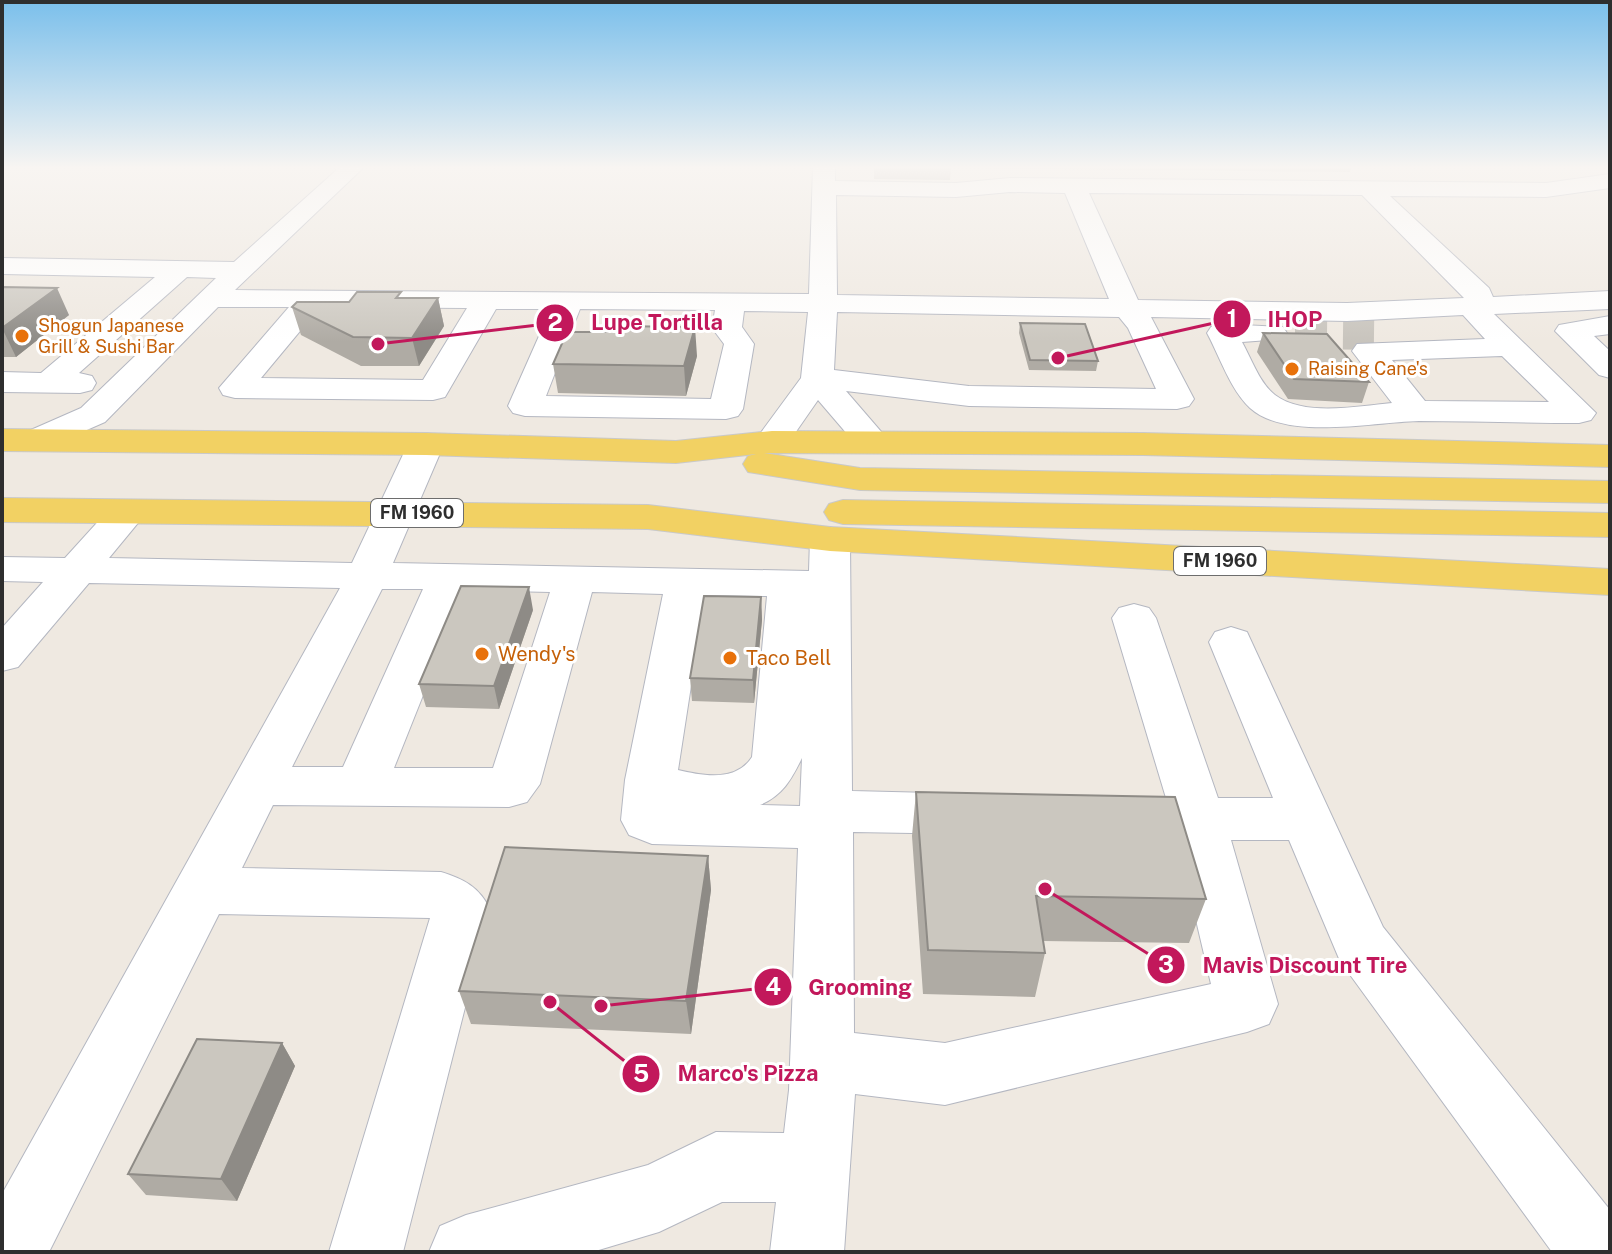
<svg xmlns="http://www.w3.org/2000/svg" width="1612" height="1254" font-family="'Public Sans',sans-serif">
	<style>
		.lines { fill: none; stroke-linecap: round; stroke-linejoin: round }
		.minor-tunnel { stroke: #c8c4bd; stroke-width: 32; stroke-dasharray: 32 16; stroke-linecap: butt }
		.minor-casing { stroke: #b4b7c1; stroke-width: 2 }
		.major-casing { stroke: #c9c9c9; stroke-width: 2 }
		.minor { fill: #fff; fill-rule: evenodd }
		.major { fill: #f2d163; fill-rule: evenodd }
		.wall { fill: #afaba4 }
		.shaded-wall { fill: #8e8b86 }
		.building { fill: #cbc7bf; stroke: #8e8b86; stroke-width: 2 }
		.food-dot { fill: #e8710a; stroke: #fff; stroke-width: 3 }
		.labels { text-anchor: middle; stroke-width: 6; stroke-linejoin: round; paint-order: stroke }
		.far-food-label { font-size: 18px; fill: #c56008; stroke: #fff; text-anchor: start }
		.shield { fill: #fff; stroke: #6d6d6d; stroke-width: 2 }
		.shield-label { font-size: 18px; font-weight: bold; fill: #2e2e2e }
		.food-label { font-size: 20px; fill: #c56008; stroke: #fff; text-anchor: start }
		.leader { fill: none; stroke: #c2185b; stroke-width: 3 }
		.callout-dot { fill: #c2185b; stroke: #fff; stroke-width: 3 }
		.mark-label { font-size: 24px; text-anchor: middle; font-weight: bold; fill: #fff }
		.callout-label { font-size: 22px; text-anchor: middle; font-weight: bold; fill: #c2185b; stroke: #fff; stroke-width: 6; stroke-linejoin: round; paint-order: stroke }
	</style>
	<rect width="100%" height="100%" fill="#efe9e1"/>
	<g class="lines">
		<path class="minor-tunnel" d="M1295,333L1374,334"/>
		<defs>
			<path id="minor" d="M340,167H364L235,290L809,294L813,167H835V181L956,183L1010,178L1546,183L1610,174V188L1546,197L1390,196L1489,288L1493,297L1610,291V309L1494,314L1596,413L1591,420L1579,423C1526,423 1472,421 1419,421C1374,422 1286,441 1250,408C1230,389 1220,357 1207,333L1211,327L1222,324L1283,327L1287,333L1283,339L1242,342C1251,358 1260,384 1275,395C1304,417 1358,406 1392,403L1352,351L1357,344L1485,339L1463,315L1347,321L1151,317L1194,399L1189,406L1177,409L969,406L846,391L890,442L884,449L872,453L860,449L818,400L784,449L772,453L760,449L754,442L801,378L808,312L744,311L742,327L754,344L743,409L738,416L726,419L525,416L513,413L508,406L551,309H496L445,397L433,400L235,398L223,395L219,388L289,307H218L105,422L48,447L36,451L24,447L18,440L24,433L81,408L216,278L187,277L79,373L92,376L96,383L92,390L80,393L2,392V372L41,373L155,277L2,274V258L234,262ZM1010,192L1065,193L1109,299L837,295L836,195L956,197ZM1089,193L1362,195L1464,298L1347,303L1138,300ZM320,307L467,308L423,380L261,378ZM580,309L715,310L712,328L724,344L711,399L546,396ZM837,312L1119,317L1128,328L1156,389L969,386L834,370ZM1502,356L1549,402L1425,401L1392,360Z
				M1610,316V334L1594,336L1610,351V378L1599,375L1555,331L1559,325Z
				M426,433L439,436L444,444L393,563L809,571L810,539L816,531L830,527L844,531L850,539L852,791L972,794L991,800L998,814L991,828L972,834L853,832L854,1033L945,1043L1211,984L1177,839L1150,832L1143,818L1150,804L1166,798L1112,618L1119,608L1134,604L1149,608L1156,618L1218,798H1273L1209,642L1215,632L1231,627L1247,632L1383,927L1610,1210V1252H1552L1340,961L1289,840H1231L1278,1004L1269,1024L1247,1032L945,1105L855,1094L844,1252H770L776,1202H722L659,1232L592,1252H429L440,1226L466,1215L648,1165L716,1132L784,1133L789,1090L798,848L652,844L629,835L621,820L625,780L663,594L592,592L540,784L527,802L509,807L273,805L242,868L441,872C464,879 479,887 490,909L403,1252H329L430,918L219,914L49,1252H2V1194L340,588L89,583L18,667L2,671V628L43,582L2,581V557L65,558L114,504L128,500L142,504L147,512L109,558L352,563L408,444L413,436ZM382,589H423L343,767H292ZM465,590L550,592L493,768H394ZM705,595L767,596L752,757C736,782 704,776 678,770ZM802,758L800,806L760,805C783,795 791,780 802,758Z"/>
			<path id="major" d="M2,429L426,433L676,441L772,431L1143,433L1610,445V467L1143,455L764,453L860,468L1610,481V503L860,490L748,472L743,464L748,456L756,454L676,463L426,455L2,451Z
				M2,498L648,505L830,527L1610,569V595L830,551L648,529L2,522Z
				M843,500L1610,513V537L843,524L829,520L824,512L829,504Z"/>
		</defs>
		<use href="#minor" class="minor-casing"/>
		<use href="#major" class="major-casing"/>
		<use href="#minor" class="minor"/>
		<use href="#major" class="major"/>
	</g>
	<path class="wall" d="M845,167H1352L1350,172L951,168L950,180L874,179V167Z
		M2,287L69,315L16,357H2Z
		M402,298H438L444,326L419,366H361L301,335L292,307Z
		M1020,323L1098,361L1096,371L1029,370L1019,333Z
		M1263,333L1369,382L1362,403L1288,399L1257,352Z
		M697,356L686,396L558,393L553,364Z
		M761,597L762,620L754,703L692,701L690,678Z
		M533,610L499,709L426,707L419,684Z
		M916,792L1206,899L1189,943L1043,941L1045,953L1035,997L923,994L912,836Z
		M708,856L711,890L691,1034L471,1024L459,991Z
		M282,1043L295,1066L237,1201L146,1195L128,1174Z"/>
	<path class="shaded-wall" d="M57,288L69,315L16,357L2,328Z
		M438,298L444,326L419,366L412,338Z
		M695,327L697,356L686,396L684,366Z
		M529,587L533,610L499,709L494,686Z
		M761,597L762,620L754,703L753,680Z
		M708,856L711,890L691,1034L686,1001Z
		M282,1043L295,1066L237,1201L221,1179Z"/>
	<path class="building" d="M2,287L57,288L2,328Z
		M357,292H401L396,298H438L412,338L353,337L292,307L297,302H349Z
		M1020,323L1085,324L1098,361L1030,360Z
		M610,326L695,327L684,366L553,364L567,332H608Z
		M1263,333L1327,334L1369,382L1294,379Z
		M461,586L529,587L494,686L419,684Z
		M704,596L761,597L753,680L690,678Z
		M916,792L1175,797L1206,899L1036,896L1045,953L928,950Z
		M505,847L708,856L686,1001L459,991Z
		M197,1039L282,1043L221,1179L128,1174Z"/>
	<linearGradient id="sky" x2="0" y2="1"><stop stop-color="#7abfeb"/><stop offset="0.49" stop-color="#f8f5f2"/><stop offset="1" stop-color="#f8f5f2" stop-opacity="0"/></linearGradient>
	<rect width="1612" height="342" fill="url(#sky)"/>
	<g class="food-dot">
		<circle cx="22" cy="336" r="8"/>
		<circle cx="1292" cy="369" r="8"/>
		<circle cx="482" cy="654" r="8"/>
		<circle cx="730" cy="658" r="8"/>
	</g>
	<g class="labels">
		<g class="far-food-label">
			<text x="38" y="332">Shogun Japanese<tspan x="38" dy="21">Grill &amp; Sushi Bar</tspan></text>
			<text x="1308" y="375">Raising Cane's</text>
		</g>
		<g class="shield">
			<rect x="371" y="499" width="92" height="28" rx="6"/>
			<rect x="1174" y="547" width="92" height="28" rx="6"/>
		</g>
		<g class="shield-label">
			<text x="417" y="519">FM 1960</text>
			<text x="1220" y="567">FM 1960</text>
		</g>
		<g class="food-label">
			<text x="498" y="661">Wendy's</text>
			<text x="746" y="665">Taco Bell</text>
		</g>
	</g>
	<path class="leader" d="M1058 358L1232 319M378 344L555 323M1045 889L1166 965M601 1006L773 987M550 1002L641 1074"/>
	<g class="callout-dot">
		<circle cx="1058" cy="358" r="8"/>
		<circle cx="378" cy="344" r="8"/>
		<circle cx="1045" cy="889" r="8"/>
		<circle cx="601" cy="1006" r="8"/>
		<circle cx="550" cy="1002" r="8"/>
		<circle cx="1232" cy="319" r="20"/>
		<circle cx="555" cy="323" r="20"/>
		<circle cx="1166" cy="965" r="20"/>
		<circle cx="773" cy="987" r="20"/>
		<circle cx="641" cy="1074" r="20"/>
	</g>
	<g class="mark-label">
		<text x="1232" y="327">1</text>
		<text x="555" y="331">2</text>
		<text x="1166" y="973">3</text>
		<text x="773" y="995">4</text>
		<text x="641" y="1082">5</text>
	</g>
	<g class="callout-label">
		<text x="1295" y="327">IHOP</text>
		<text x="657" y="330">Lupe Tortilla</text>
		<text x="1305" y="973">Mavis Discount Tire</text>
		<text x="860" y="995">Grooming</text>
		<text x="748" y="1081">Marco's Pizza</text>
	</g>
	<rect width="1612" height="1254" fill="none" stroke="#2e2e2e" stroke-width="8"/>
</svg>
